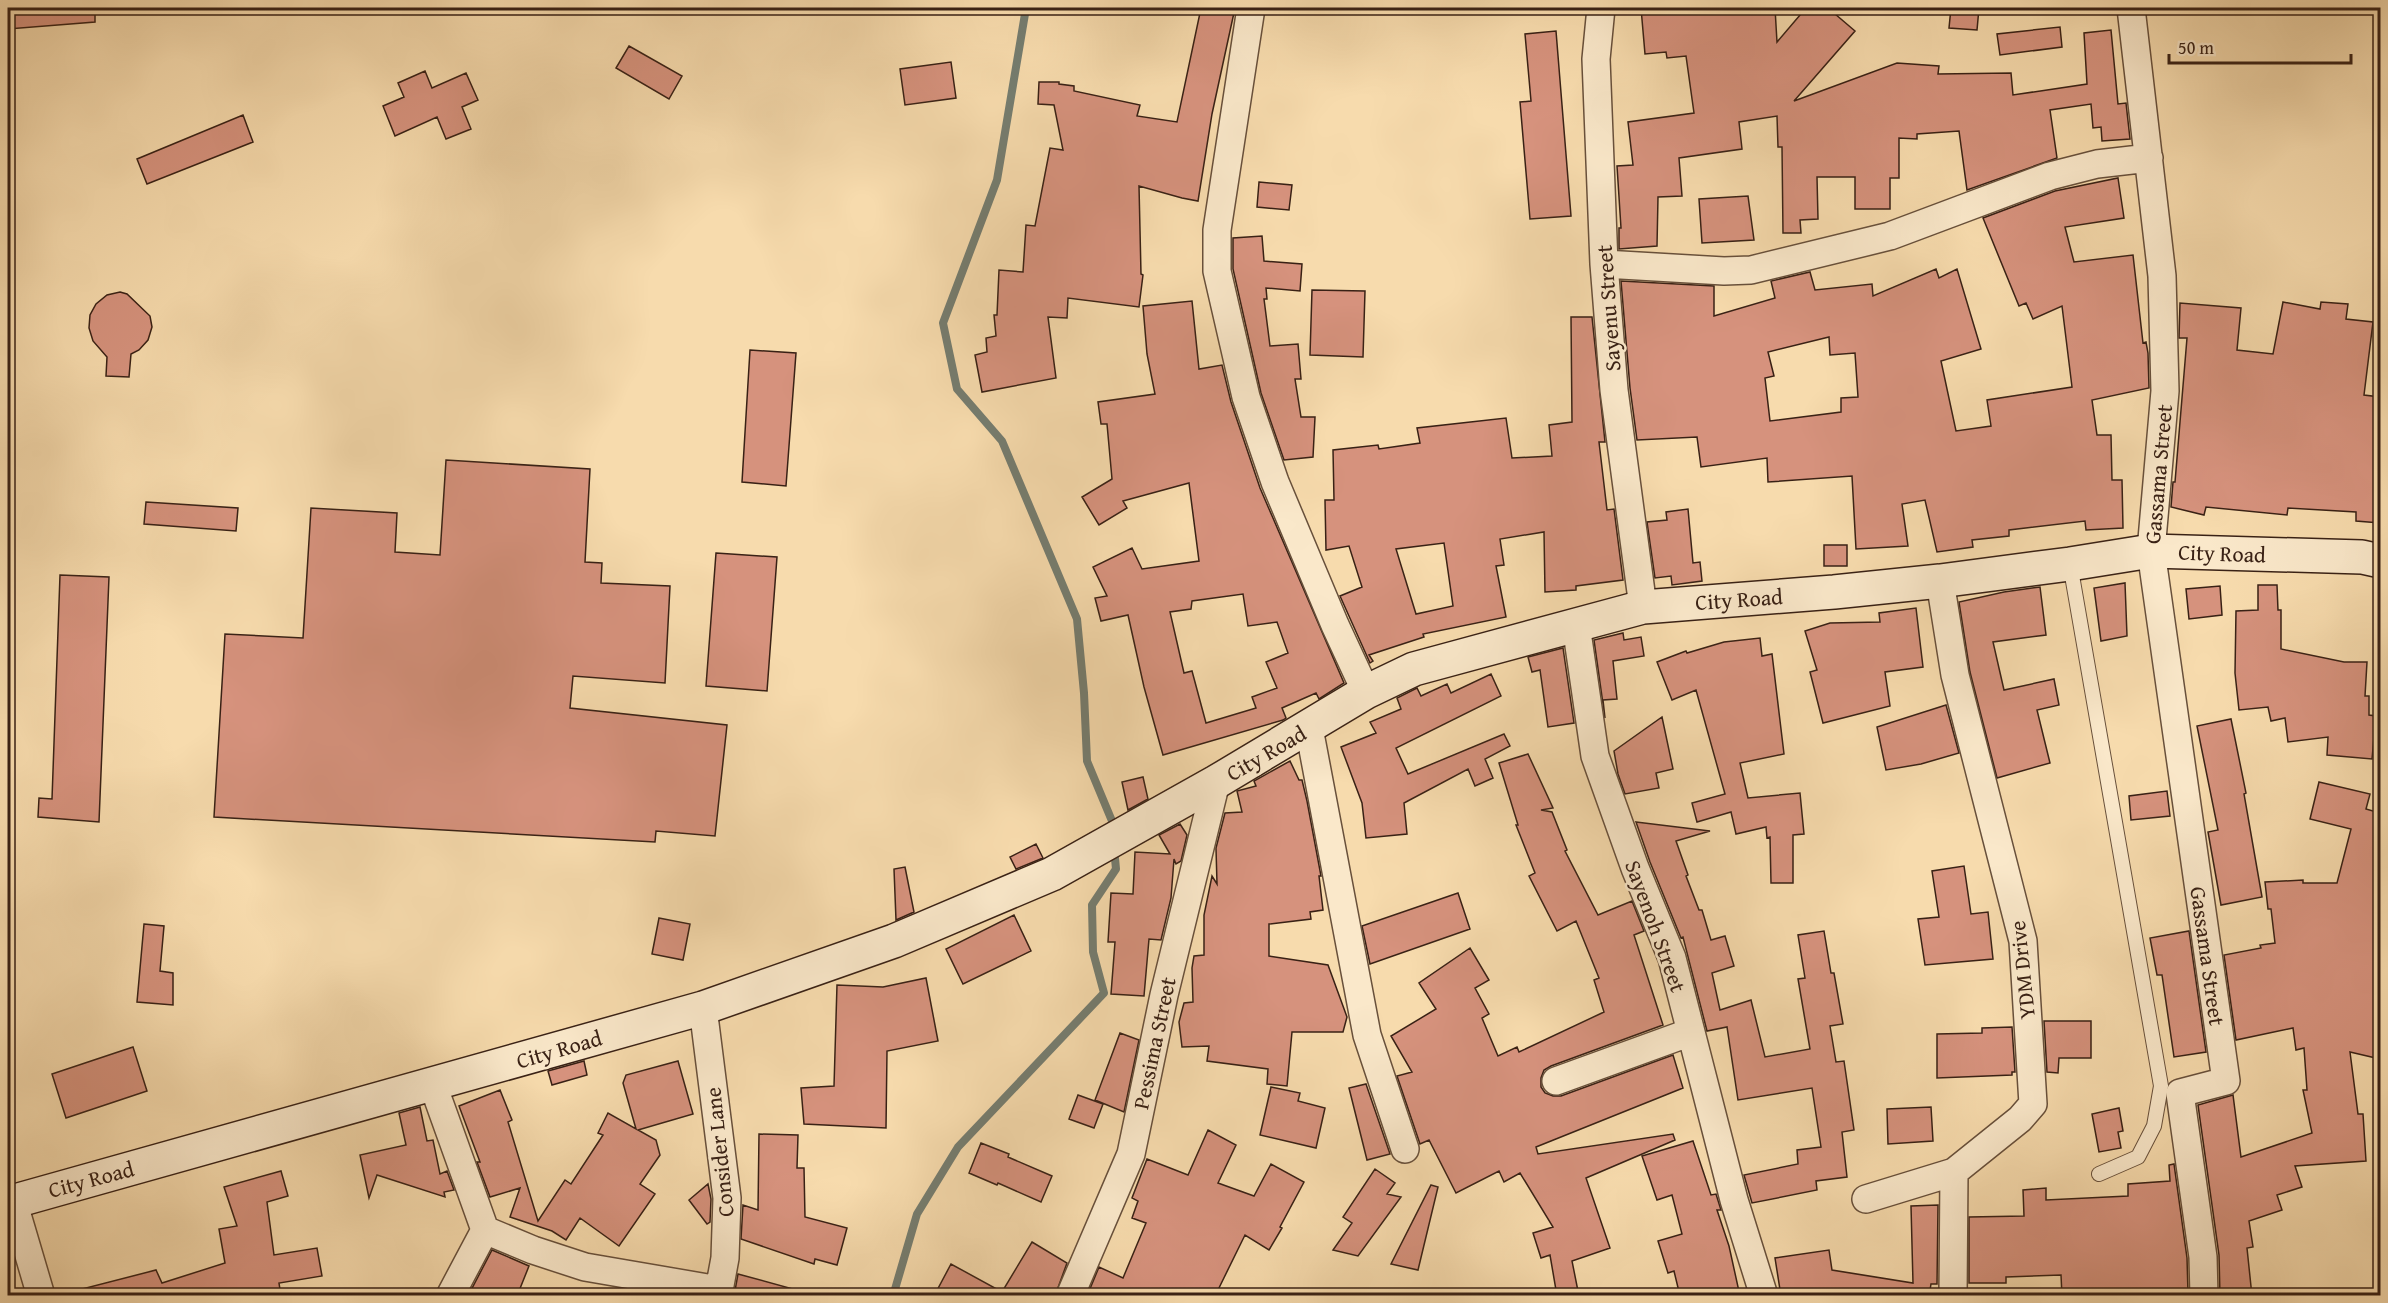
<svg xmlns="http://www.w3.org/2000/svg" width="2388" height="1303" font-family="'Gentium Book Plus',serif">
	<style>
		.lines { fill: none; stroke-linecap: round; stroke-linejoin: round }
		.stream { stroke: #757d70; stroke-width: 8 }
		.building { fill: #d6927d; stroke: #392115; stroke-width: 1.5; fill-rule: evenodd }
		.lane-casing { stroke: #68503b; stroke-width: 16 }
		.street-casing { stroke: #68503b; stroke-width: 30 }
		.secondary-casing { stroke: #392115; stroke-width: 36 }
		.lane { stroke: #fae8ca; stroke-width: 14 }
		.street { stroke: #fae8ca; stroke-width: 27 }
		.secondary { stroke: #fae8ca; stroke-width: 33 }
		.labels { text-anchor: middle; stroke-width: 5; stroke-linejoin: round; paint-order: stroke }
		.street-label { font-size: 22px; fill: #392115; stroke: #fae8ca }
	</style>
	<rect width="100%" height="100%" fill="#f7dbad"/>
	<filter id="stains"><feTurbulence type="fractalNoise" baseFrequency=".00333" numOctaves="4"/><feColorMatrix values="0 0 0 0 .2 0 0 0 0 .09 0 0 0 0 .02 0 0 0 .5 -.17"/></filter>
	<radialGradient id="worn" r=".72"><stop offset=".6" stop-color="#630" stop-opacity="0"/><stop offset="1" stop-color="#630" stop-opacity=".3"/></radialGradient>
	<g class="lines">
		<path class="stream" d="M1026,8L997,180L943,323L957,389L1002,441L1077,619L1084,693L1087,761L1112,821L1113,830
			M893,1296L917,1214L958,1147L1104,993L1093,952L1092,905L1116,869L1114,848"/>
	</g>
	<path class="building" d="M8,8H95V22L8,29Z
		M1201,8H1235L1212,114L1198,201L1182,198L1139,186L1141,274L1143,275L1139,307L1068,298L1067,318L1048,317L1056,378L982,392L975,355L987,352L986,338L996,336L994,315H997L999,270L1023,272L1026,225L1035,226L1050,148L1063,150L1054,105L1038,104L1039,82H1059V84L1074,86V91L1140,105L1137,116L1177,122Z
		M1641,8H1709V11L1775,8L1777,42L1806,8H1828L1855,31L1794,101L1897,63L1939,66L1938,74L2011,73L2013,95L2087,84L2084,33L2111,30L2118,104L2126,103L2130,139L2102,141L2101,127L2093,128L2091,104L2050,110L2057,158L1967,190L1959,131L1917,134V139L1899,138V178H1890V209H1855V177H1817L1818,219L1800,220L1801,233H1783L1782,147H1778L1777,116L1739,122L1742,149L1679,158L1682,196L1658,197L1657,246L1619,249V228H1621L1617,166L1633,165L1628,122L1694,113L1686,56L1667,58L1666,52L1645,54Z
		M1951,8H1979L1977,30L1949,28Z
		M2060,27L2062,47L2000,55L1997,34Z
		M1556,31L1571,216L1530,219L1520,102L1531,101L1525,34Z
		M629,46L682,76L669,99L616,68Z
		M951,62L956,98L905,105L900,69Z
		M425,71L432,88L466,73L478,100L462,107L471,129L446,139L437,117L395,136L383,106L404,97L398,83Z
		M243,115L253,142L147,184L137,159Z
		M2118,178L2124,218L2065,227L2074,262L2133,255L2143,343L2146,342L2148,353L2149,388L2092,400L2097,435H2111L2112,480H2122L2123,528L2086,530L2085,521L2009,530V536L1972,540L1973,547L1937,552L1925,500L1902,504L1908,546L1856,549L1852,476L1768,482L1767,458L1701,467L1697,437L1637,440L1630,388L1621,281L1714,286V316L1775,298L1771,281L1810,272L1815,290L1872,284L1873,296L1936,269L1939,278L1957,269L1981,349L1941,361L1956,431L1991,426L1987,400L2072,387L2062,306L2033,319L2026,303L2019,306L1983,218L2055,191ZM1829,337L1830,355L1855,353L1858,397L1841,398V412L1770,421L1765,378L1774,376L1768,352Z
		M1259,182L1292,185L1289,210L1257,207Z
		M1748,196L1754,240L1702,243L1699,199Z
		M1262,236L1264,261L1302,264L1300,291L1266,288L1267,299H1264L1270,346L1298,344L1301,379H1295L1301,417H1315L1313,457L1284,460L1261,393L1233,269V238Z
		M1312,290L1365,291L1363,357L1310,355Z
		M120,292L127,294L150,316L152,327L148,340L139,350L131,354L129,377L106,376L107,357L93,341L89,328L90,315L96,304L107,295Z
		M1192,301L1199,369L1222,365L1231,402L1260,488L1344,683L1319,699L1316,693L1282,708L1286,718L1283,720L1163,755L1144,687L1128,615L1101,621L1095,598L1107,596L1093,567L1132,548L1142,569L1199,561L1189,483L1123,501L1127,508L1099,525L1082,497L1112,479L1107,424H1101L1098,402L1155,394L1147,354L1143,306ZM1243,594L1248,626L1277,622L1288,653L1266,662L1277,688L1252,697L1256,708L1206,723L1192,671L1184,673L1170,612L1191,609L1192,601Z
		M2283,302L2320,309L2321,302L2348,304L2346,319L2373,322L2364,395L2380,397V523L2356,521V512L2288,508L2287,515L2206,507L2204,515L2171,507L2173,482H2175L2187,338H2179L2180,303L2241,308L2237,350L2273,354Z
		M1571,317H1592L1605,442H1599L1607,510L1614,509L1623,580L1576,586V590L1545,592L1544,532L1500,539L1504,565L1496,566L1506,617L1423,634L1424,637L1369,655L1373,661L1370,663L1340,596L1362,587L1349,546L1326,550L1325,500H1334L1333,450L1378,445L1379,449L1420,443L1417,428L1506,418L1512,458L1552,456L1549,425L1572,422ZM1444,543L1453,606L1416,614L1396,549Z
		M750,350L796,353L786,486L742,482Z
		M446,460L590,469L585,562L602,563L601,583L670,586L665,683L573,676L570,708L727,725L715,836L656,831L655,842L214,817L225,634L303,638L311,508L397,513L395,552L440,555Z
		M146,502L238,508L236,531L144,524Z
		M1688,509L1693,563L1700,562L1702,581L1672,585L1671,576L1655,578L1647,522L1667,520L1666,512Z
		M1824,545H1847V566H1824Z
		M716,553L777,557L767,691L706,686Z
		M60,575L109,577L99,822L38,817L39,798L52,799Z
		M2125,583L2127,636L2101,641L2094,588Z
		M2258,585H2277L2278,610H2281V649L2344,662H2367L2365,696H2369V715L2376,716L2372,759L2327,755L2328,737L2288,742L2285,718L2271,721L2268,707L2239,710L2235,673L2236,611L2258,610Z
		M2220,586L2222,615L2189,619L2186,589Z
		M2040,587L2046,635L1993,642L2004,690L2054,679L2059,705L2037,710L2050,763L1997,778L1970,672L1959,602L2004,592Z
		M1916,608L1923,667L1885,672L1890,706L1823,723L1810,672L1817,670L1805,631L1830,623L1880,622L1879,613Z
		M1623,633L1624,640L1641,637L1644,656L1613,661L1617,699L1603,700L1605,718L1594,640Z
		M1760,638L1762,656L1772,654L1784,754L1740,763L1748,798L1800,793L1804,834L1793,835V883H1771L1770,837L1767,838L1766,827L1736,834L1731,812L1697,822L1692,803L1725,794L1696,690L1672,700L1657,662L1686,651L1687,653L1724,642Z
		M1563,648L1574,723L1548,727L1540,670L1532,672L1528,657Z
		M1491,674L1501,696L1396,748L1408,774L1504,734L1510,746L1485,759L1493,778L1475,786L1468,769L1404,803L1407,834L1366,838L1362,803L1341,747L1376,733L1370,722L1401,709L1397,698L1417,688L1421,696L1447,684L1451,693Z
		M1946,705L1959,753L1921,764L1886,770L1877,727Z
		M1662,717L1673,769L1656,773L1659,788L1625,794L1618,774L1614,751Z
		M2231,719L2246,793L2244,794L2262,897L2221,905L2208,832L2218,830L2197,726Z
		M1528,754L1553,808L1541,810L1552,812L1567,850L1565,851L1598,915L1632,901L1644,931L1634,935L1663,1025L1551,1066L1544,1070L1541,1078V1087L1545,1093L1553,1096H1561L1673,1055L1683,1088L1536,1147L1538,1154L1673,1134L1675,1140L1586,1178L1610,1248L1572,1261L1579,1296H1557L1550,1255L1541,1258L1533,1233L1553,1227L1520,1173L1504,1182L1499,1171L1456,1193L1429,1140L1420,1144L1397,1076L1412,1072L1391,1036L1436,1009L1419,983L1470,948L1489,980L1475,988L1489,1014L1482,1018L1498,1056L1517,1047L1519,1052L1604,1012L1594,980L1599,978L1576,921L1557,931L1529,876L1535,873L1516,825H1518L1499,763Z
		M1290,761L1299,780H1302L1307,801L1321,876H1319L1323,910L1310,912L1311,919L1269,924V956L1328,965L1347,1017L1343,1032H1292L1287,1086L1267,1084L1268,1069L1207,1061L1209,1046L1182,1047L1179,1022L1184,1003L1193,1002L1192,968L1194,956L1204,955V915L1212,876L1217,884L1216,848L1225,813L1242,812L1237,791L1256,786L1254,781Z
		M1143,777L1148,799L1128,810L1122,782Z
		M2319,782L2370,794L2366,809L2380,813V1059L2350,1052L2358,1114H2363L2366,1161L2295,1166L2302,1187L2277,1195L2282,1210L2249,1221L2253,1247L2247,1248L2252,1296H2220L2219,1255L2198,1105L2233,1095L2241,1157L2312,1133L2303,1090H2307L2304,1048L2296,1050L2293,1028L2236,1040L2224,955L2261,948L2260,945L2275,943L2271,909H2268L2265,882L2303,880V883H2337L2351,829L2310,819Z
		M2167,791L2170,816L2131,820L2129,796Z
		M1636,822L1710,831L1676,841L1688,875L1686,876L1699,910H1702L1711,940L1725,936L1734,966L1712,973L1720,1010L1751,1000L1765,1057L1810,1049L1798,979L1805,978L1798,935L1824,931L1831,973H1834L1843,1024L1830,1026L1836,1062L1844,1061L1854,1130L1842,1132L1847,1177L1816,1181L1817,1190L1752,1203L1744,1175L1798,1164L1797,1150L1821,1147L1812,1088L1738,1100L1727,1027L1707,1031L1683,937L1681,938L1650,862Z
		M1180,824L1187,835L1181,861L1176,864L1174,859L1171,898L1161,940L1149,939L1144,996L1111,994L1115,942H1108L1111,893L1133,894L1135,852L1170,854L1159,835Z
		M1036,844L1043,858L1016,869L1010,857Z
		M1964,866L1971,914L1988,912L1993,959L1925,965L1918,919L1939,917L1932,871Z
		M905,867L914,912L896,920L894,869Z
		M1458,893L1470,929L1370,964L1362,926Z
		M1014,915L1031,951L963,984L946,949Z
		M659,918L690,924L683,960L652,954Z
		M144,924L164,926L160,971L173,973V1005L137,1002Z
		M2189,931L2206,1052L2174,1057L2162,975H2157L2150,938Z
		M926,978L938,1041L887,1051L886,1128L804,1124L801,1088L834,1086L837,985L883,987Z
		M2044,1021H2091V1058H2059L2058,1073L2047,1072Z
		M2012,1027L2015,1072H2012V1075L1937,1078V1034L1982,1033V1028Z
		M1120,1033L1139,1040L1124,1112L1095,1100Z
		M133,1047L147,1091L66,1118L52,1074Z
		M584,1061L587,1075L552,1085L548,1071Z
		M678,1061L693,1114L638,1130L656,1140L660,1155L640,1184L655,1194L619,1246L580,1218L566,1240L552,1231L510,1217L520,1188L490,1197L477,1162H480L459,1106L500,1090L512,1120L508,1122L538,1221L565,1180L571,1184L603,1135L598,1133L608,1113L636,1129L623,1083L626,1075Z
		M1366,1084L1390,1154L1367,1160L1349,1088Z
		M1271,1087L1300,1093L1298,1101L1325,1108L1316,1148L1260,1135Z
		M1078,1095L1103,1104L1094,1128L1069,1119Z
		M420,1107L427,1141L433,1140L440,1174L447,1171L454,1190L444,1192L445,1197L377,1175L369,1198L360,1155L406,1145L399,1113Z
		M1931,1107L1933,1141L1888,1144L1887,1109Z
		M2119,1108L2123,1131L2118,1132L2121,1148L2099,1152L2092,1114Z
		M1208,1130L1236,1145L1218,1183L1254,1196L1271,1164L1304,1182L1280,1227L1282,1228L1269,1250L1245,1235L1215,1296H1087L1099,1267L1123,1278L1146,1223L1132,1218L1138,1201L1132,1198L1147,1159L1188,1175Z
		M759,1134L798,1135L797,1168H804L805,1217L847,1228L837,1265L815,1259L814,1264L741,1239L743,1205L758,1210Z
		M1693,1141L1711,1195L1716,1194L1721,1210H1717L1729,1246L1740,1296H1680L1674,1271L1668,1273L1658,1241L1682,1234L1672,1195L1657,1200L1642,1156Z
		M981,1143L1009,1154L1008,1157L1052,1176L1041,1202L998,1183L997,1185L969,1173Z
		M2174,1164L2187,1258L2188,1293L2169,1296H2062L2061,1275L2006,1277V1283H1969V1217L2024,1216L2023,1190L2046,1188V1200L2128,1196V1184L2170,1181L2169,1165Z
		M1375,1169L1395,1183L1387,1194L1401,1197L1358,1256L1333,1250L1352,1223L1343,1217Z
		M281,1171L288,1196L267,1202L274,1255L317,1248L322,1276L279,1283L281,1296H83L82,1289L156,1270L162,1283L225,1263L219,1229L237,1226L224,1187Z
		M708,1184L711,1199L710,1222L707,1224L689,1200Z
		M1431,1185L1438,1187L1418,1270L1391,1264Z
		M1938,1205L1937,1284H1931L1929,1296H1781L1775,1258L1829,1250L1832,1270L1913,1283L1911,1206Z
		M1032,1242L1067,1263L1055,1296H934L951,1264L1002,1292Z
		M492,1250L529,1266L517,1296H468Z
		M738,1274L793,1289V1296H734Z"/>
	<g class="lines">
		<defs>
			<path id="lane" d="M2070,564L2161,1086L2154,1126L2138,1157L2099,1174"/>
			<path id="street" d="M1251,8L1217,230V271L1246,397L1275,482L1335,625L1366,692
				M1601,8L1596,59L1604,264L1614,390L1643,607
				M2131,8L2162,276L2165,391L2151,551L2226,1081L2180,1093L2203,1257L2204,1296
				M1604,264L1724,271L1751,270L1890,236L2050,176L2097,164L2149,158
				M1940,581L1955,675L2023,941L2033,1104L2020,1119L1954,1172L1953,1296
				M1576,625L1595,756L1635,868L1672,958L1734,1200L1764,1296
				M1309,728L1367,1035L1405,1149
				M703,1008L727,1198L725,1258L718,1296
				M1556,1081L1691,1032
				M433,1085L485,1230L450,1296
				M1866,1199L1954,1172
				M13,1201L41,1296
				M485,1230L533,1250L585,1267L719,1290
				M1070,1296L1131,1154L1164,995L1216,782"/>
			<path id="secondary" d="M8,1203L703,1008L894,941L1052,874L1216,782L1366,692L1414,669L1643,607L1834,592L1940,581L2070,564L2151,551L2362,557L2380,561"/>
		</defs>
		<use href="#lane" class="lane-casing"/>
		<use href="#street" class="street-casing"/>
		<use href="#secondary" class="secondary-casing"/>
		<use href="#lane" class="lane"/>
		<use href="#street" class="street"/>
		<use href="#secondary" class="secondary"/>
	</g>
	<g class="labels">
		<g class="street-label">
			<text transform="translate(1608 308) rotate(-94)" y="8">Sayenu Street</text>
			<text transform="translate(2158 474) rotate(-85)" y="8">Gassama Street</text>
			<text transform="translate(2222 553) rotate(2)" y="8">City Road</text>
			<text transform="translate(1739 599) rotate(-4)" y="8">City Road</text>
			<text transform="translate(1266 753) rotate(-30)" y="8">City Road</text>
			<text transform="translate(1656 926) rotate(70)" y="8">Sayenoh Street</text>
			<text transform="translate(2208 956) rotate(82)" y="8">Gassama Street</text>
			<text transform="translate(2022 970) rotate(-96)" y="8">YDM Drive</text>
			<text transform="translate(1154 1043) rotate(-78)" y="8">Pessima Street</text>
			<text transform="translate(559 1049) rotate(-16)" y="8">City Road</text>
			<text transform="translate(719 1152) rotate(-96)" y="8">Consider Lane</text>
			<text transform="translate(91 1179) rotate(-15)" y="8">City Road</text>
		</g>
	</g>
	<rect width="2388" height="1303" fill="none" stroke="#f7dbad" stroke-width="30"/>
	<rect x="9" y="9" width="2370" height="1285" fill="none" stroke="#392115" stroke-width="3"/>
	<rect x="15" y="15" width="2358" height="1273" fill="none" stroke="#392115" stroke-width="1.5"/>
	<path d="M2169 54v9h182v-9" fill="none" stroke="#392115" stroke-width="3"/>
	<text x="2178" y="54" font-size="18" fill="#392115" stroke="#fae8ca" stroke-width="4.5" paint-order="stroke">50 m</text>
	<rect width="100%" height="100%" filter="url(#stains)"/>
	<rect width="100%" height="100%" fill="url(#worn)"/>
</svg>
